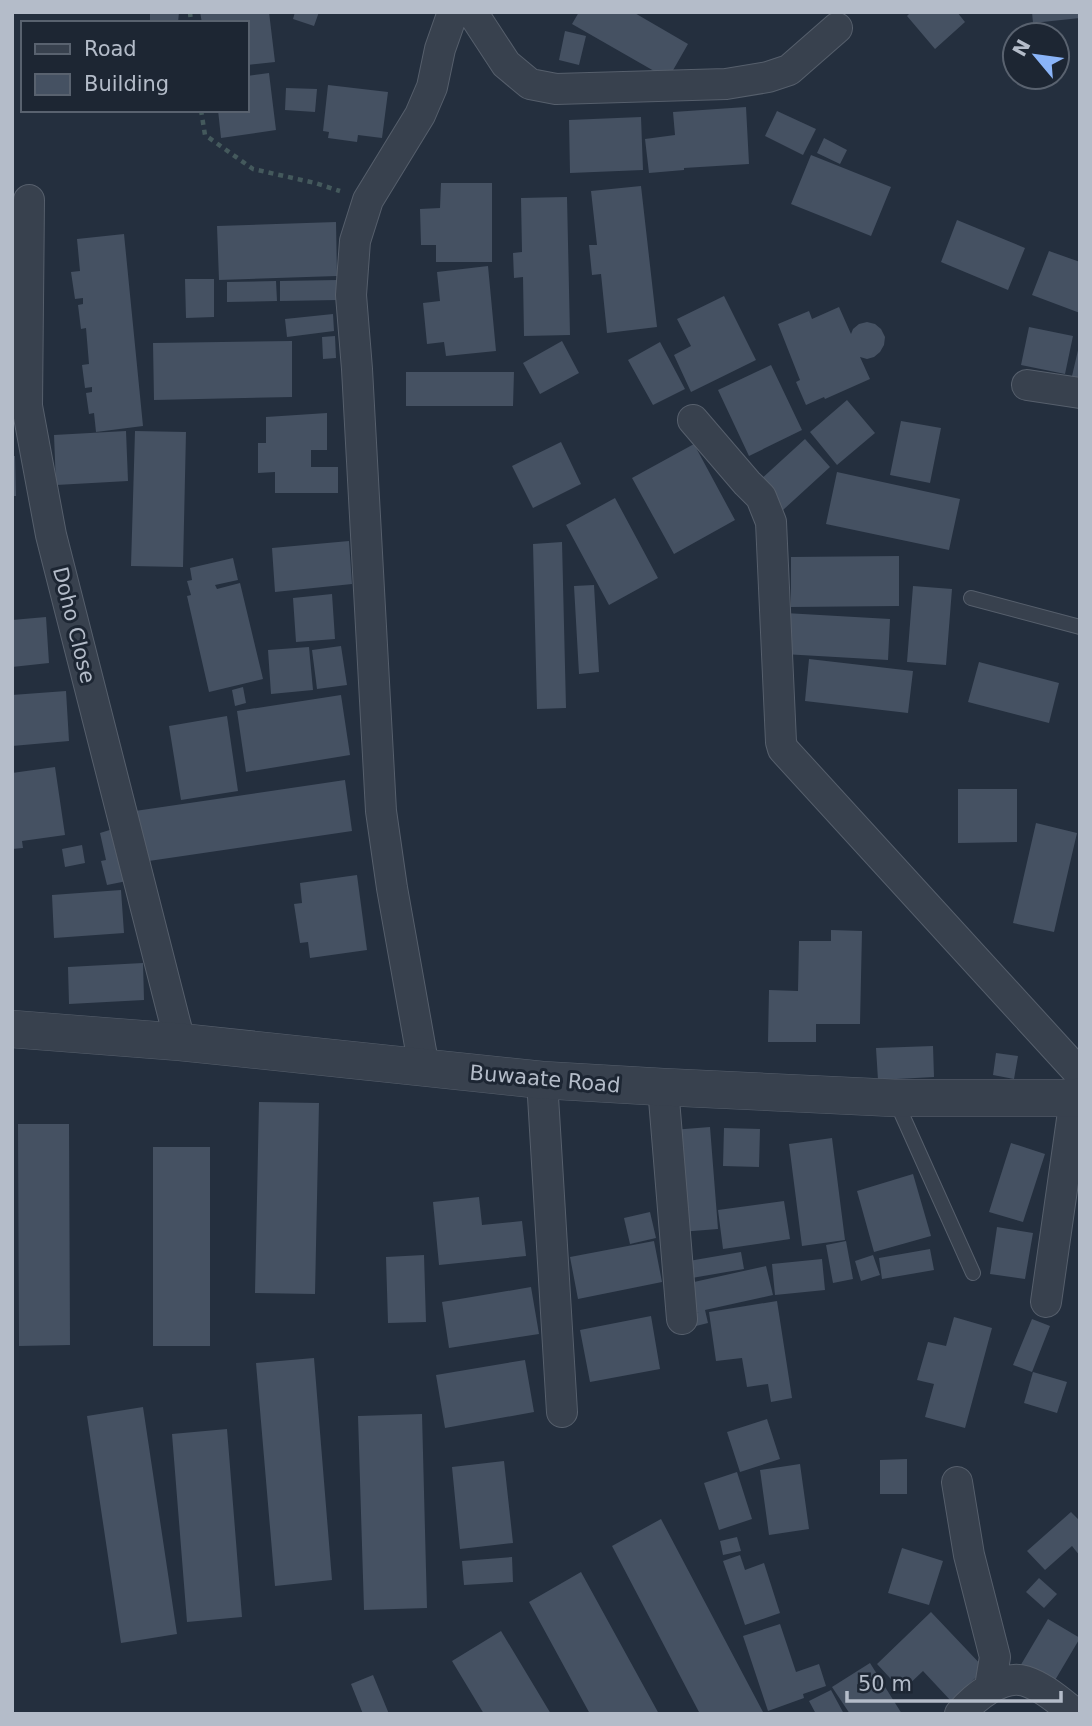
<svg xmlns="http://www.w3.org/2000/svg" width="1092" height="1726" font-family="'DejaVu Sans',sans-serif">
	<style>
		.building { fill: #455162 }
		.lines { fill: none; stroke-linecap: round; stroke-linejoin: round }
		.service-casing { stroke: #565f6c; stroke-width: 16 }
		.minor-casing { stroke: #565f6c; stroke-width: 32 }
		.tertiary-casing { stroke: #565f6c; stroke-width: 38 }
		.path { stroke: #44595c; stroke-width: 4.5; stroke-dasharray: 5 5; stroke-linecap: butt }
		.service { stroke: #38414e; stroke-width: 14 }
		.minor { stroke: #38414e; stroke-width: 30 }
		.tertiary { stroke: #38414e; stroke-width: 37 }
		.labels { text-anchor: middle; stroke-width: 6; stroke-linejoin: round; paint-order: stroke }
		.street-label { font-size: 21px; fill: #b4bcc9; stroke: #1d2633 }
	</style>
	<rect width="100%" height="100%" fill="#242f3e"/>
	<path class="building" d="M150,12H179L178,23H150Z
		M200,12H269L275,62L247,65V23H202Z
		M295,12H319L314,26L293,19Z
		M579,12H633L688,44L668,79L572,24Z
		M911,12H957L965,22L935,49L907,16Z
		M1032,12H1080V18L1033,23Z
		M565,31L586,36L579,65L559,60Z
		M269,73L276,130L221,138L218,110H247V76Z
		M328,85L388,92L382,138L358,135L357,142L328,138L329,132L323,131Z
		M286,88L317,89L315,112L285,110Z
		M746,107L749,164L684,168V170L649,173L645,139L675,135L673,112Z
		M777,111L816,129L803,155L765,136Z
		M641,117L643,170L570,173L569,120Z
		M824,138L847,150L840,164L817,153Z
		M811,155L891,187L871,236L791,204Z
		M441,183H492V262H436V245H421L420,209L440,208Z
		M641,186L657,327L607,333L601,274L592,275L589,245H597L591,191Z
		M567,197L570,335L524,336L523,277L514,278L513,253L522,252L521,198Z
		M957,220L1025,248L1008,290L941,262Z
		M336,222L337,276L219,280L217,226Z
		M124,234L143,426L96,432L94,413L89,414L86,393L92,392V387L85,388L82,365L89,364L86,328L81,329L78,305L83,304V298L75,299L71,272L80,271L77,239Z
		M1049,251L1080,262V313L1032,295Z
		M488,266L496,351L446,356L444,342L427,344L423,303L440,301L437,272Z
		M185,279H214V317L186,318Z
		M338,280V300L280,301V281Z
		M276,281L277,301L227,302V282Z
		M724,296L756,360L691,392L674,355L691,346L677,319Z
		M839,307L851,334L853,329L859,324L867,322L875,324L881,329L885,337L884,345L880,352L874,357L867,359L860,357L870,379L825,399L824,397L806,405L796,382L800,380L778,324L809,311L812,319Z
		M333,314L334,331L287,337L285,319Z
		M1029,327L1073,336L1065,374L1021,365Z
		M335,336L336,358L323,359L322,337Z
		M292,341V397L154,400L153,343Z
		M562,341L579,373L540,394L523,363Z
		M660,342L685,389L653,405L628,360Z
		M1079,346H1080V378L1072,376Z
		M771,365L802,430L749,456L718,390Z
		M406,372H514L513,406H406Z
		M847,400L875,433L837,465L810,432Z
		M327,413V450H311V467H338V493H275V472L258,473V443H266V417Z
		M901,421L941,428L930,483L890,475Z
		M126,431L128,481L56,485L54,435Z
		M135,431L186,432L183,567L131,566Z
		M805,439L830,467L783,510L758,482Z
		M561,442L581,484L533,508L512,466Z
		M694,444L735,520L674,554L632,478Z
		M12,456H15L16,496H12Z
		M837,472L960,499L949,550L826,524Z
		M615,498L658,578L609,605L566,525Z
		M349,541L352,584L275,592L272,548Z
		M562,542L566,708L537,709L533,544Z
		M899,556V606L791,607V557Z
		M233,558L238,580L215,585L217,589L240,583L263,679L209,692L187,596L191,595L187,581L192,580L190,568Z
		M594,585L599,672L579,674L574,586Z
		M913,586L952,589L946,665L907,662Z
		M332,594L335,639L296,642L293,598Z
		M785,613L890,619L888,660L783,654Z
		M46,617L49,663L12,667V620Z
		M341,646L347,685L317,689L312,650Z
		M309,647L313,690L271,694L268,650Z
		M809,659L913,671L908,713L805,701Z
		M979,662L1059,683L1049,723L968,702Z
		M243,687L246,703L235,706L232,690Z
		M66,691L69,741L12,746V695Z
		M341,695L350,755L246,772L237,711Z
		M227,716L238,791L181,800L169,726Z
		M55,767L65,835L22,841L23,848L12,849V773Z
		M345,780L352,831L142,862L135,811Z
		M958,789H1017V842L958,843Z
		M1036,823L1077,833L1054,932L1013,923Z
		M113,829L127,881L107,885L101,861L106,860L100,833Z
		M82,845L85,863L65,867L62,849Z
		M357,875L367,950L310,958L308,942L300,943L294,904L302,903L300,883Z
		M121,890L124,933L54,938L52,895Z
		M831,930L862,931L860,1024H816V1042H768L769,990L798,991L799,941H831Z
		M143,963L144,1000L69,1004L68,967Z
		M933,1046L934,1077L878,1080L876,1048Z
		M996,1053L1018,1056L1014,1079L993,1075Z
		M259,1102L319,1103L315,1294L255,1293Z
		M18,1124H69L70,1345L19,1346Z
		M710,1127L718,1229L680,1232L672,1130Z
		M724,1128L760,1129L759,1167L723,1166Z
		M832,1138L845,1240L802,1246L789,1144Z
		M1011,1143L1045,1154L1023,1222L989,1212Z
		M153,1147H210V1346H153Z
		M913,1174L931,1236L874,1252L857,1191Z
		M479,1197L482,1225L522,1221L526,1256L439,1265L433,1202Z
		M784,1201L790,1239L723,1249L718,1210Z
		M650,1212L656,1238L630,1244L624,1218Z
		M997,1227L1033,1233L1025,1279L990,1274Z
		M654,1241L662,1282L578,1299L570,1257Z
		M846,1241L853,1279L833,1283L826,1245Z
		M930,1249L934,1270L882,1279L879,1258Z
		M741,1252L744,1269L686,1279L683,1262Z
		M424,1255L426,1322L388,1323L386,1257Z
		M873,1255L880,1275L861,1281L855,1261Z
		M822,1259L825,1290L775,1295L772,1264Z
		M766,1266L773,1295L705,1310L708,1323L692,1327L689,1315L699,1312L691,1313L685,1284Z
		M531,1287L539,1334L449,1348L442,1302Z
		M777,1301L792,1398L771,1402L768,1384L747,1387L742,1358L716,1361L709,1312Z
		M651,1316L660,1369L590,1382L580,1330Z
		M954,1317L992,1328L965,1428L925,1417L934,1384L917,1380L928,1342L946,1346Z
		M1032,1319L1050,1326L1032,1372L1013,1365Z
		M314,1358L332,1580L275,1586L256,1363Z
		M525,1360L534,1412L445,1428L436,1375Z
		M1033,1372L1067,1382L1057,1413L1024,1403Z
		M143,1407L177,1634L121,1643L87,1416Z
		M422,1414L427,1608L364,1610L358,1416Z
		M767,1419L780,1459L740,1472L727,1432Z
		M227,1429L242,1617L187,1622L172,1434Z
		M907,1459V1494H880V1460Z
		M504,1461L513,1543L460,1549L452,1467Z
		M800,1464L809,1529L769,1535L760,1470Z
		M737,1472L752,1519L719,1530L704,1483Z
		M1071,1512L1080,1521V1556L1072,1546L1045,1570L1027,1551Z
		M661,1519L763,1712L759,1714H700L612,1546Z
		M737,1537L741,1551L723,1555L720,1541Z
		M902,1548L943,1561L929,1605L888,1593Z
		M740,1555L745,1570L764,1563L780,1613L745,1625L723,1561Z
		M512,1557L513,1582L464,1585L462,1561Z
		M581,1572L659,1714H590L529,1602Z
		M1039,1578L1057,1594L1044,1608L1026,1592Z
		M931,1612L985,1669L951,1701L923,1671L902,1691L877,1664Z
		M1048,1619L1080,1638L1051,1687L1019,1668Z
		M780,1624L796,1672L819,1664L826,1686L803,1694L804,1698L768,1711L743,1636Z
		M501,1631L551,1714H484L452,1661Z
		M870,1663L902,1714H850L832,1687Z
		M373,1675L389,1714H363L351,1684Z
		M831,1690L844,1714H816L809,1701Z"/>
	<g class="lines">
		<defs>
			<path id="service" d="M971,598L1080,627
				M895,1099L973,1273"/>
			<path id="minor" d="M472,12L506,64L530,84L556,89L726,84L768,77L789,70L837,28
				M29,200L27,406L51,535L180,1042
				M1027,385L1080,393
				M693,420L747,483L761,497L771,522L781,742L783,749L1080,1074
				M424,1068L392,888L381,811L357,369L351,295L355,241L368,200L420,115L432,87L440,49L453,12
				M542,1080L562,1412
				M663,1087L682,1319
				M1046,1302L1075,1098
				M957,1482L969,1555L995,1657L990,1687
				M960,1714C974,1698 1002,1674 1025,1681C1044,1687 1060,1702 1076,1714"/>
			<path id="tertiary" d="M12,1029L180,1042L542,1080L663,1087L894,1098H1075L1080,1097"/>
		</defs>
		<use href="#service" class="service-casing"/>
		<use href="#minor" class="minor-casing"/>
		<use href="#tertiary" class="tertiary-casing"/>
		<path class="path" d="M190,12L191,23
			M201,110L205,135L253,169L315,183L340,191"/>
		<use href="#service" class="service"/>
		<use href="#minor" class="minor"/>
		<use href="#tertiary" class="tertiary"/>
	</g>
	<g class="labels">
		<g class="street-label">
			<text transform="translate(74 625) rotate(76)" y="7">Doho Close</text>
			<text transform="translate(545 1079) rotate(5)" y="7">Buwaate Road</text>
		</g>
	</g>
	<rect width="1092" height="1726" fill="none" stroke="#b4bcc9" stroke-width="28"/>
	<rect x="21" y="21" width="228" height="91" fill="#1d2633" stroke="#59626f" stroke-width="2"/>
	<rect x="35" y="44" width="35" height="10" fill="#38414e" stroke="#59626f" stroke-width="2"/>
	<text x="84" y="56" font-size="21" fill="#b4bcc9">Road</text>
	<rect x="35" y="74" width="35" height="21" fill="#455162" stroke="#59626f" stroke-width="2"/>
	<text x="84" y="91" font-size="21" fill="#b4bcc9">Building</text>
	<g transform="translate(1036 56) rotate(299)"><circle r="33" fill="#1d2633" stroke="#59626f" stroke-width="2"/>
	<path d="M0-5L12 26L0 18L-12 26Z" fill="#8ab4f8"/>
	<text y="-10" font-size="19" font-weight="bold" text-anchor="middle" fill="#b4bcc9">N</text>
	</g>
	<path d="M847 1691v10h214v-10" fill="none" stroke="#b4bcc9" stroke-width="3.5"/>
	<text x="858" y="1691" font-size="21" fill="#b4bcc9" stroke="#1d2633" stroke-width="5" paint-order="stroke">50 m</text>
</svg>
